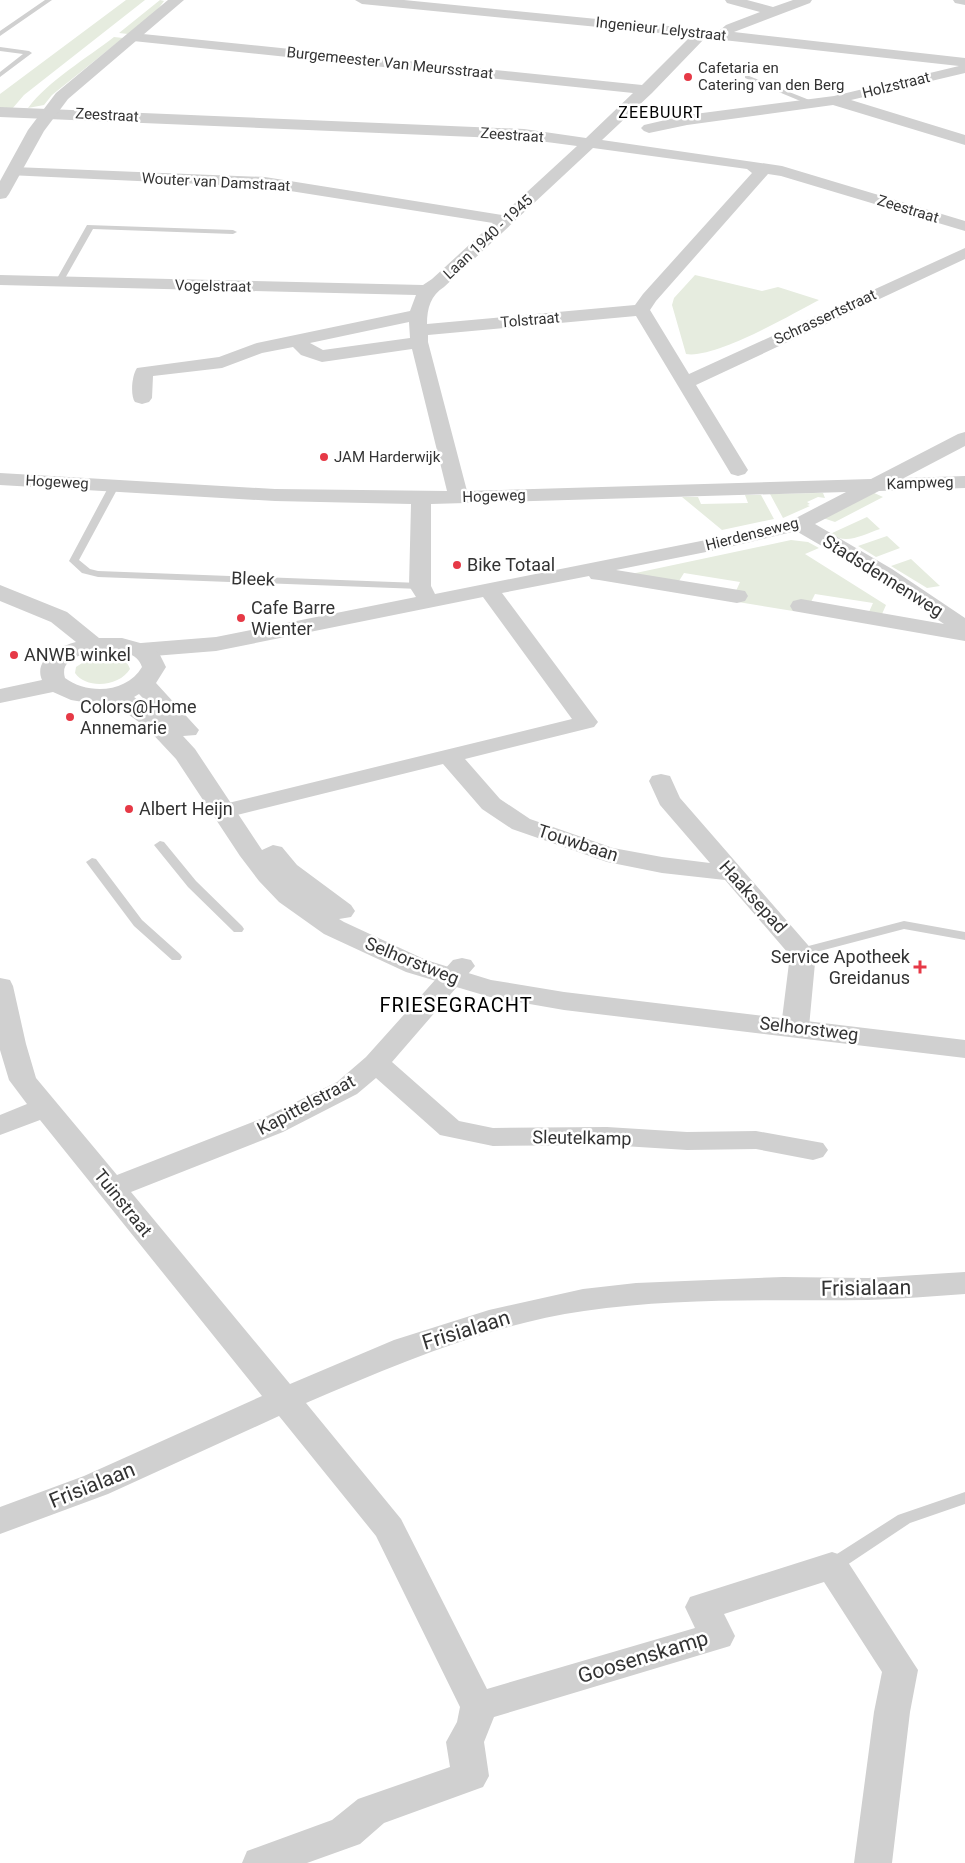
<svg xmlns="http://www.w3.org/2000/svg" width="965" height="1863" font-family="Roboto,sans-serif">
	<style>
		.green { fill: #e6ecdf }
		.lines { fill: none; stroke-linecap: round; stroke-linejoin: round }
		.service { fill: #d0d0d0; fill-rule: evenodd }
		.minor { fill: #d0d0d0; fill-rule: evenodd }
		.tertiary { fill: #d0d0d0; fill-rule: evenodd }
		.poi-dot { fill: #e63946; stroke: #fff; stroke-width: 2 }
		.labels { text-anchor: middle; stroke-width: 5; stroke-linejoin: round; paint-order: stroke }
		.far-street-label { font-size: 15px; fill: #333; stroke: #fff }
		.far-poi-label { font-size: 15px; fill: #333; stroke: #fff; text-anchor: start }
		.far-quarter-label { font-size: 16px; letter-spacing: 1px; fill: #000; stroke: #fff }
		.poi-label { font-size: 18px; fill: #333; stroke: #fff; text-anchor: start }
		.street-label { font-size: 18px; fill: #333; stroke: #fff }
		.quarter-label { font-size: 20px; letter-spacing: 1px; fill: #000; stroke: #fff }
		.near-street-label { font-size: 21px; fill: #333; stroke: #fff }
	</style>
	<rect width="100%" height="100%" fill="#fff"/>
	<path class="green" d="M126,0H145L24,95L12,109H0V94Z
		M160,0L164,1L155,13L128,34L119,33Z
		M114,37L123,38L52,95L44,105L28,108C48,81 87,58 114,37Z
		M695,275L762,291L778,287L819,300C790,315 716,359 686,354L672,305L674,298Z
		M872,492L883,497L835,522L823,518Z
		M818,493H823L825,498L818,497L807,502L810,504L807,505L810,506L783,518L770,494Z
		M745,495H761L774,519L722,530L682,497H698L701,504L748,503Z
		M867,517L880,529C862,535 847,545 830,534Z
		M887,536L900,548L876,557L858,546Z
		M791,540L808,542L819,548L805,554L886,605L882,614L869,612L873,603L815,594L811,602L798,600L793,611L738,602L736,591L740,582L684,573L679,581L631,574Z
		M911,559L940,586L927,588L891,566Z
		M102,656C113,656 126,656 130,669C120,686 87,690 75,673L76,667L90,658Z"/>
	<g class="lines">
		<path class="service" d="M45,0H52L0,36V31Z
			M0,47L29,51L32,53L0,77V72L23,54L0,51Z
			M745,76H749L817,103L810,105L745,78Z
			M87,225L233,230L237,232L233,234L93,229L63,282L56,284L55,282Z
			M114,483L119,486L79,560L90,569L98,571L420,583L425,586L420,589L98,577L82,573L69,561L109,486Z
			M160,841L164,842L196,881L242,926L244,929L242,932H234L188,887L154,845Z
			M92,858L96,859L142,920L180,954L182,957L180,960H172L134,926L86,862Z
			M904,921L965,932V940L904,929L801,956L795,952L797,949Z
			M965,1492V1504L910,1523L838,1571L832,1572L826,1571L824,1566L826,1561L898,1515Z"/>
		<path class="minor" d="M355,0H404L719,31L726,25L760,12L727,3L725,0H747L773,7L793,0H812L810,3L734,32L965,58V73L851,100L965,135V145L833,105L687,125L649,133L644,131L641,128L644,125L687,115L834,96L959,66L705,38L652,93L602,140L782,166L965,221V231L781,176L768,174L656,301L650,310L689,374L965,248V259L696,385L748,470L745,474L738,476L731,474L636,316L428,335V342L467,491L871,479L958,434L965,432V446L904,478L965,476V488L879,491L815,524L892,569L965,618V641L793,611L790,606L793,601L801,599L944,624L877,578L796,531L721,549L616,570L745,591L748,596L745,601L737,603L599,580L591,579L589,576L502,593L598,722L594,727L465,759L500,799L530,819L613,848L662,857L710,863L660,805L649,781L652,776L661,774L670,776L680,798L814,952L815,963L809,1027L805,1033L795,1035L785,1033L781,1027L789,963L788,953L725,880L662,873L607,862L512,829L482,809L443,764L225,818L216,816L213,811L216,806L572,719L483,597L216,651L141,657L133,655L130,650L133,645L141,643L216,637L416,597L409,586L411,504L275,501L0,485V473L275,489L447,491L412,349L322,362L301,355L293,347L262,353L222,368L153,376L152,398L149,402L142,404L135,402C130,395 132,375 137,368L219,357L257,343L410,311L416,295L0,285V275L423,285L432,279L493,223L265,187L8,175L6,172L8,169L14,167L265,177L502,215L577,146L524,139L0,117V107L524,129L586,138L633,93L133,41L128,40L126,37L128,34L133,33L642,85L691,36L362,4ZM593,148L747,169L752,173L643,294L635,305L427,324C427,308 431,295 444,287ZM409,322L410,338L323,350L310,343ZM846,492L792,520L721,537L435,594L431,586V504Z
			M953,0H965V5L955,3Z
			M462,958L471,960L475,966L392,1062L459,1121L493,1128L607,1127L687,1132L756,1131L823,1143L828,1150L823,1157L813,1160L756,1149L687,1150L607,1145L493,1146L440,1135L376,1078L357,1094L283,1132L131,1192L290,1384L394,1340L489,1310L583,1289L636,1283L783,1277L868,1278L965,1272V1294C932,1296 900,1299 867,1300C773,1301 678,1297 584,1311C487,1325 396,1365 306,1403L401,1519L487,1689L695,1628L685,1607L690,1597L832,1552L844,1556L918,1670L910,1712L892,1863H854L874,1712L882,1672L824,1582L724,1614L735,1636L730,1646L494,1717L484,1742L489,1776L483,1787L384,1823L360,1844L307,1863H242L247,1851L332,1820L358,1799L450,1767L446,1742L457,1722L460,1707L376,1536L279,1416L108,1494L0,1534V1507L84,1476L262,1396L40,1120L0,1135V1115L27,1104L9,1080L0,1050V978L10,980L13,986L26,1044L36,1078L117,1175L263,1118L337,1082L366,1057L453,960Z"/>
		<path class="tertiary" d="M168,0H184L68,99L44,131L9,194L6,198L0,199V181L28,130L56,93Z
			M0,585L67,612L99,638H122L151,646L160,655L166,667L156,683L199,730L196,735L183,736L195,749L262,850L273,845L282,847L297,865L351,905L355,911L351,917L339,919L344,922L426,960L491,980L564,992L965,1040V1058L564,1010L490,997L406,972L324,934L279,902L259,881L240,856L176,759L147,728L121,709L109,703L95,704L71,700L53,692L0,703V689L42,680C33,659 60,646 76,642L51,622L0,601ZM108,651C122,652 137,652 142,667C127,693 88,695 65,678C58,655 92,652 108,651ZM139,694L155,711L134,697Z"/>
	</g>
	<g class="poi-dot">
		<circle cx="688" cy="77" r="5"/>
		<circle cx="324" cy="457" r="5"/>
		<circle cx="457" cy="565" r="5"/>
		<circle cx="241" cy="618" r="5"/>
		<circle cx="14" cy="655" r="5"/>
		<circle cx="70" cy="717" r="5"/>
		<circle cx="129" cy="809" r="5"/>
		<path d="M917.5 959.5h5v5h5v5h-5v5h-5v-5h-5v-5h5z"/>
	</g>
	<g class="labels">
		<g class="far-street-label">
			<text transform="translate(661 29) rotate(6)" y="5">Ingenieur Lelystraat</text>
			<text transform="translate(390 63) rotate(6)" y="5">Burgemeester Van Meursstraat</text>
			<text transform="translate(896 85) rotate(-14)" y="5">Holzstraat</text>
			<text transform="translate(107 115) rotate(3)" y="5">Zeestraat</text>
			<text transform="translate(512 135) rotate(4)" y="5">Zeestraat</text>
			<text transform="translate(216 182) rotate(3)" y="5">Wouter van Damstraat</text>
			<text transform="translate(908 209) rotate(17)" y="5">Zeestraat</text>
			<text transform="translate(488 237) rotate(-43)" y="5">Laan 1940 - 1945</text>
			<text transform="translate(213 286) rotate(1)" y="5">Vogelstraat</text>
			<text transform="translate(825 317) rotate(-25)" y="5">Schrassertstraat</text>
			<text transform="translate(530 320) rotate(-5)" y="5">Tolstraat</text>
			<text transform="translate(57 482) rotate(3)" y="5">Hogeweg</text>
			<text transform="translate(920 483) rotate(-2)" y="5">Kampweg</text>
			<text transform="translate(494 496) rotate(-2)" y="5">Hogeweg</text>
			<text transform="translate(752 534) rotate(-14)" y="5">Hierdenseweg</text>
		</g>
		<g class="far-poi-label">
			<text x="698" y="73">Cafetaria en<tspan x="698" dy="17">Catering van den Berg</tspan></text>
			<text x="334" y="462">JAM Harderwijk</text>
		</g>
		<g class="far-quarter-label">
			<text x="661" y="118">ZEEBUURT</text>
		</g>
		<g class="poi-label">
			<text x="467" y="571">Bike Totaal</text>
			<text x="251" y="614">Cafe Barre<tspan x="251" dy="21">Wienter</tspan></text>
			<text x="24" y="661">ANWB winkel</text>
			<text x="80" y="713">Colors@Home<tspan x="80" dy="21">Annemarie</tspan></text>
			<text x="139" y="815">Albert Heijn</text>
			<text x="910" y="963" text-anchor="end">Service Apotheek<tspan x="910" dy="21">Greidanus</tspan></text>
		</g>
		<g class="street-label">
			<text transform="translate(883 576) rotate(32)" y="6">Stadsdennenweg</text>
			<text transform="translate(253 579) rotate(2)" y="6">Bleek</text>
			<text transform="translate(578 843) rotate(18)" y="6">Touwbaan</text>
			<text transform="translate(753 897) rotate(48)" y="6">Haaksepad</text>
			<text transform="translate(412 961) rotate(22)" y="6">Selhorstweg</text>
			<text transform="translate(809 1029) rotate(7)" y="6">Selhorstweg</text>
			<text transform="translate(306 1105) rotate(-28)" y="6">Kapittelstraat</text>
			<text transform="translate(582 1138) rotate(1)" y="6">Sleutelkamp</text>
			<text transform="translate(123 1203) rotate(51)" y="6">Tuinstraat</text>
		</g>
		<g class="quarter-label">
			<text x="456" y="1012">FRIESEGRACHT</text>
		</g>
		<g class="near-street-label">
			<text transform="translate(866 1288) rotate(-1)" y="7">Frisialaan</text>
			<text transform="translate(466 1330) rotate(-17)" y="7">Frisialaan</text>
			<text transform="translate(92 1485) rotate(-22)" y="7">Frisialaan</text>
			<text transform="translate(643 1657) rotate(-17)" y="7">Goosenskamp</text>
		</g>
	</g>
</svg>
